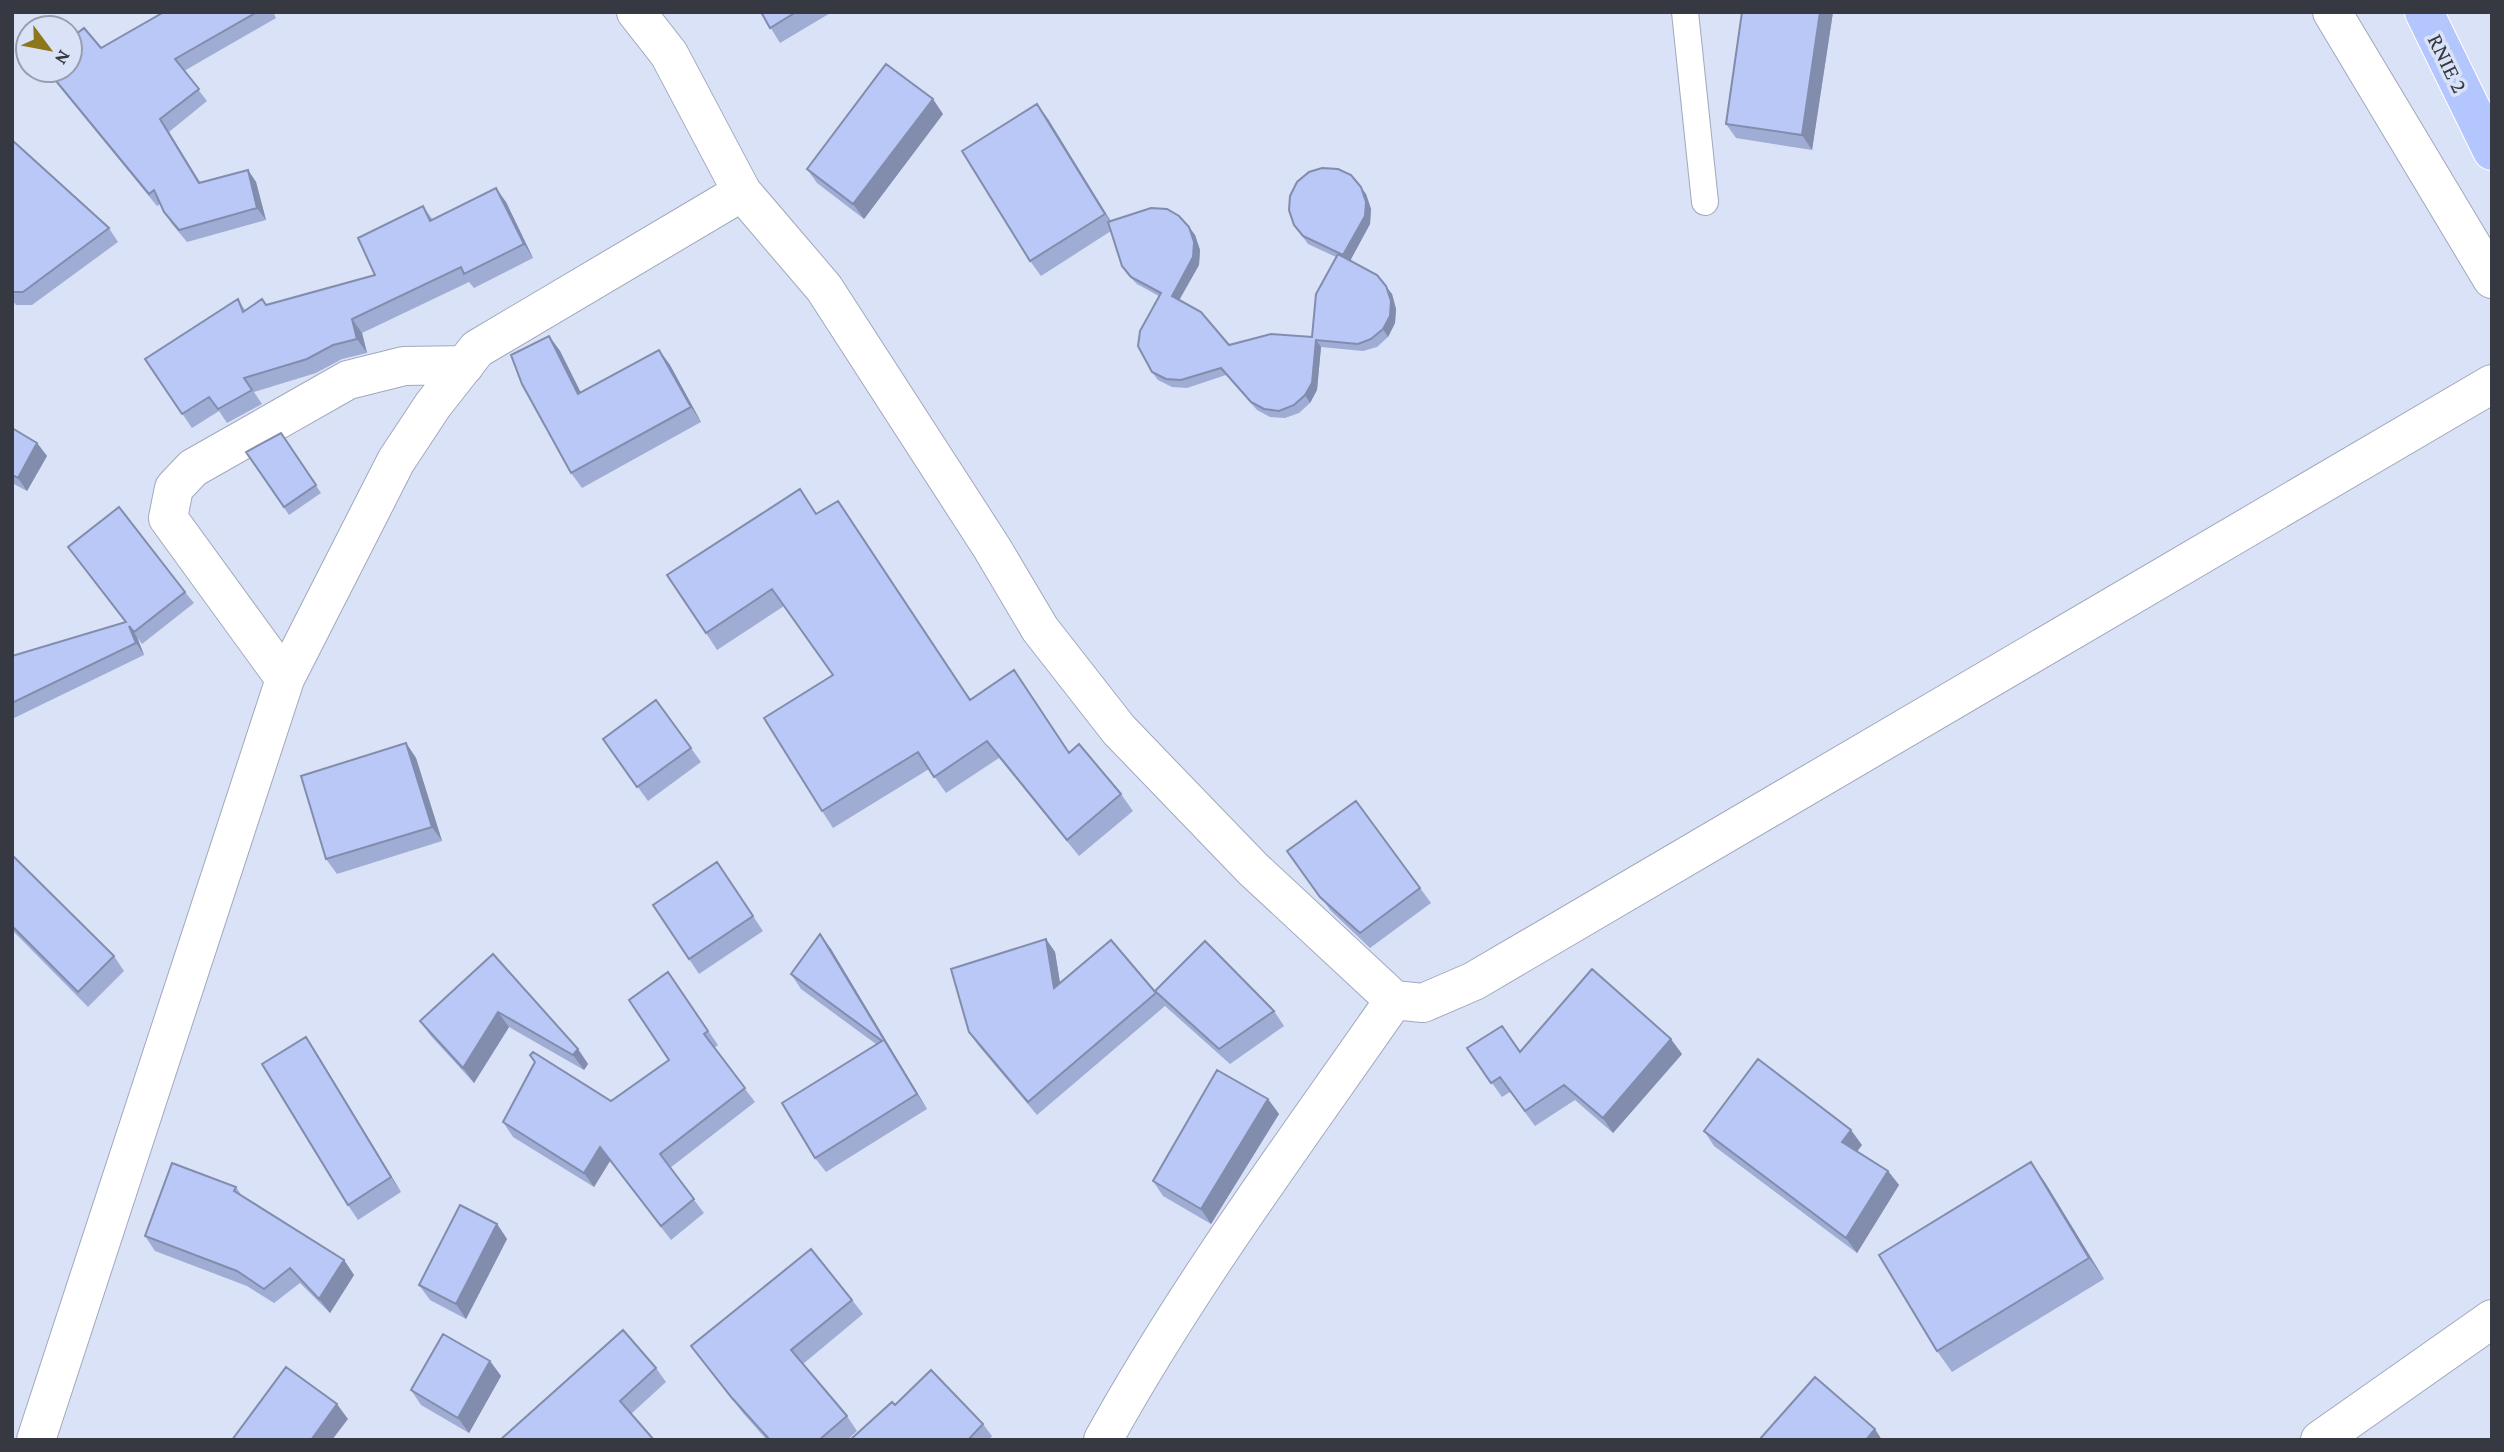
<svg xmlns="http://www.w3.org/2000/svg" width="2504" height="1452" font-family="'Crimson Pro',serif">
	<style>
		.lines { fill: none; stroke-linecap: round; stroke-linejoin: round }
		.service-casing { stroke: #a2a8bd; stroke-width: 28 }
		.minor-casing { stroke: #a2a8bd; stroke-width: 40 }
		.trunk-casing { stroke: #fff; stroke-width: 40 }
		.service { stroke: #fff; stroke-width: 26 }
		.minor { stroke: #fff; stroke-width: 38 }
		.trunk { stroke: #b4c6fe; stroke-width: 38 }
		.wall { fill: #9facd4 }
		.shaded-wall { fill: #828cad }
		.building { fill: #b9c8f7; stroke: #828cad; stroke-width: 2 }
		.labels { text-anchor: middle; stroke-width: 7; stroke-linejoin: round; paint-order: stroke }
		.street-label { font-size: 23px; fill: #363941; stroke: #dae2f7 }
	</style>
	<rect width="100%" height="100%" fill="#dae2f7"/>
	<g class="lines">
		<defs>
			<path id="service" d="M1685,12L1705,202"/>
			<path id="minor" d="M636,12L669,54L742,192L824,288L992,548L1040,629L1119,730L1253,869L1394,1000L1423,1003L1474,981L2492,384
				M2332,12L2492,279
				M285,679L168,518L174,488L193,468L348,380L404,366L465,365
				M36,1440L285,679L396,461L433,405L477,349L742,192
				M1103,1440C1188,1286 1294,1144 1394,1000
				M2320,1440L2492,1319"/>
			<path id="trunk" d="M2424,12L2492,151"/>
		</defs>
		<use href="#service" class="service-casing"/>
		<use href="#minor" class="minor-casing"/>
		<use href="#trunk" class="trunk-casing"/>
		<use href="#service" class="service"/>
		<use href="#minor" class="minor"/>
		<use href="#trunk" class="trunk"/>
	</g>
	<path class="wall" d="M164,12H273L276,18L184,71L207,101L169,132L200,182L248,170L256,182L266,220L187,242L172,224L164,212L160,204L157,206L46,70H70L101,48Z
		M761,12H832L780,43Z
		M1742,12H1833L1812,150L1736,138L1726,124Z
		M943,114L864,219L817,183L807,169Z
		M1048,119L1111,221L1189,227L1195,235L1200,250L1199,265L1179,300L1229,345L1312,337L1336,257L1308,244L1294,225L1366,194L1371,209L1370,224L1350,260L1392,294L1396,309L1395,323L1388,337L1377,347L1363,351L1321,347L1317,390L1310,403L1299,413L1285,418L1270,417L1257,410L1226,375L1187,388L1172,387L1158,380L1152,372L1159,296L1137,284L1127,274L1122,266L1111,231L1041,276L1030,261Z
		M12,140L109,228L118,242L32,305H16L12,300Z
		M506,202L533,258L474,288L469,282L362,333L367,353L342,359L316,373L254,392L262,404L227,423L219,411L192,428L145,359L238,299L245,310L375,275L423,206L433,220Z
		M549,336L560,351L581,393L659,350L670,365L701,422L582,488L571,473Z
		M12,428L37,443L47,456L27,491L12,483Z
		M281,433L321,493L289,515L246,452Z
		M817,513L971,699L1069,752L1121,794L1133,811L1079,856L999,758L946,793L929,769L833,828L822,811L833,675L784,606L717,650L706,633Z
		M68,547L185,592L194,603L142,644L137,637L144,655L12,719V656L125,622Z
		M656,700L701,762L648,801L603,739Z
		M406,743L416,758L442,841L337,874L326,859Z
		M1287,851L1420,888L1431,903L1370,948L1331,911Z
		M12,855L114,956L124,971L88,1007L12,930Z
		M717,862L763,931L699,974L653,905Z
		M820,934L831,949L927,1109L826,1172L815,1158L876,1044L801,989L791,974Z
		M1046,939L1055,952L1060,983L1156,993L1274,1011L1284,1026L1230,1064L1165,1006L1037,1115L978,1045L969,1032Z
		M493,954L578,1049L588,1064L584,1070L509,1027L474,1083L431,1036L420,1021Z
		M668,972L718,1045L714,1048L755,1102L670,1168L704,1213L671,1240L610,1161L594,1187L513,1137L503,1122L534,1062L611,1101L669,1060Z
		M1467,1048L1520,1052L1682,1054L1613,1133L1575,1100L1535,1126L1510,1092L1502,1097Z
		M316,1052L401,1192L358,1220L348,1205Z
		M1268,1099L1279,1114L1211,1224L1163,1196L1153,1181Z
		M1704,1131L1862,1145L1857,1151L1888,1171L1899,1185L1857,1253L1714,1146Z
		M2031,1162L2046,1184L2104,1279L1952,1372L1937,1351Z
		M236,1187L242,1196L344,1260L354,1275L330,1313L300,1283L274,1303L247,1286L155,1251L145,1236Z
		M497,1224L507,1239L466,1319L430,1300L419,1285Z
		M852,1300L863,1314L803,1364L847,1416L857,1431L847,1440H767L743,1413L691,1346Z
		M490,1361L501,1376L469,1433L421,1405L411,1390Z
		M656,1368L666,1382L631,1414L500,1440Z
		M895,1405L983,1424L992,1436L989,1440H850Z"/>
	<path class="shaded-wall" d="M1820,12H1833L1812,150L1802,135Z
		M933,99L943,114L864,219L853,204Z
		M1037,104L1048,119L1115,229L1105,214Z
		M160,119L169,132L207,195L199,183Z
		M248,170L256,182L266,220L257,208Z
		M1361,187L1366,194L1371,209L1370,224L1349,263L1343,255Z
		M496,188L506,202L533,258L524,244Z
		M1189,227L1195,235L1200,250L1199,265L1177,304L1172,296Z
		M1386,286L1392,294L1396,309L1395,323L1388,337L1383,329Z
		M352,319L362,333L367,353L357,339Z
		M549,336L560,351L589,409L578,394Z
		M1316,340L1321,347L1317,390L1310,403L1305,395Z
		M659,350L670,365L701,422L691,407Z
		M37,443L47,456L27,491L18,478Z
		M129,626L137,637L144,655L136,643Z
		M406,743L416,758L442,841L432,827Z
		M820,934L831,949L927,1109L917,1094Z
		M1046,939L1055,952L1063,1001L1054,988Z
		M498,1012L509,1027L474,1083L463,1068Z
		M306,1037L316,1052L401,1192L391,1177Z
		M1671,1039L1682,1054L1613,1133L1603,1118Z
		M578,1049L588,1064L584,1070L573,1055Z
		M1268,1099L1279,1114L1211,1224L1201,1209Z
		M1851,1130L1862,1145L1853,1157L1842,1142Z
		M600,1147L610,1161L594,1187L584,1173Z
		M2031,1162L2046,1184L2104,1279L2089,1258Z
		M1888,1171L1899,1185L1857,1253L1846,1238Z
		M497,1224L507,1239L466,1319L456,1304Z
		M344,1260L354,1275L330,1313L319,1299Z
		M490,1361L501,1376L469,1433L458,1418Z
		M337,1404L348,1419L332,1440H311Z
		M1875,1429L1882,1440H1866Z"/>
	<path class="building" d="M164,12H257L175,59L199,89L160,119L199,183L248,170L257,208L179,230L164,212L154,190L149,194L47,70H70V39L84,28L101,48Z
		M761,12H796L770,28Z
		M1742,12H1820L1802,135L1726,124Z
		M886,64L933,99L853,204L807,169Z
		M1037,104L1105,214L1030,261L962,151Z
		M12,140L109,228L23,292H12Z
		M1322,168L1338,169L1351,175L1361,187L1366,202L1365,216L1343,255L1303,236L1294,225L1289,210L1290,196L1297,182L1309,172Z
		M496,188L524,244L464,274L461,267L352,319L357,339L333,345L307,359L244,378L252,390L218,409L209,397L182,414L145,359L238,299L243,312L262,299L266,305L375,275L358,238L423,206L430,221Z
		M1151,208L1167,209L1179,216L1189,227L1194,242L1193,257L1172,296L1201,312L1229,345L1271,334L1312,337L1316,294L1338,254L1377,275L1386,286L1391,301L1390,316L1383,329L1371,339L1358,344L1316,340L1312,383L1305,395L1294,405L1279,411L1264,409L1251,402L1221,368L1181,380L1166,379L1152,372L1138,346L1140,331L1161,293L1131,277L1122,266L1108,222Z
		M549,336L578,394L659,350L691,407L571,473L522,384L511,355Z
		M12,428L37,443L18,478L12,475Z
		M281,433L316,485L284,507L246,452Z
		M800,489L816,514L838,501L970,700L1014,670L1069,753L1079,744L1121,794L1067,840L987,741L934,777L918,752L822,811L764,718L833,675L772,589L706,633L667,575Z
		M119,507L185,592L134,632L129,626L136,643L12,703V656L126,622L68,547Z
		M656,700L691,748L637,787L603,739Z
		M406,743L432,827L326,859L301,776Z
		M1356,801L1420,888L1360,933L1320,897L1287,851Z
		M12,855L114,956L78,992L12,926Z
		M717,862L753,916L689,959L653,905Z
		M820,934L917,1094L815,1158L782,1103L882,1041L791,974Z
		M1046,939L1054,988L1111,940L1156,993L1028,1102L969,1032L951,969Z
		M1205,941L1274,1011L1219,1049L1155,991Z
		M493,954L578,1049L573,1055L498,1012L463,1068L420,1021Z
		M1592,969L1671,1039L1603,1118L1564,1085L1525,1111L1500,1077L1491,1083L1467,1048L1502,1026L1520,1052Z
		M668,972L708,1031L704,1034L745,1088L660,1154L694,1199L661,1226L600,1147L584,1173L503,1122L535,1062L530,1055L533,1052L611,1101L669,1060L629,1000Z
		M306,1037L391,1177L348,1205L262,1064Z
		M1758,1059L1851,1130L1842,1142L1888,1171L1846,1238L1704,1131Z
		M1217,1070L1268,1099L1201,1209L1153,1181Z
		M2031,1162L2089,1258L1937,1351L1879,1255Z
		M172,1163L236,1187L234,1191L344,1260L319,1299L290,1268L264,1289L237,1271L145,1236Z
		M460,1205L497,1224L456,1304L419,1285Z
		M811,1249L852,1300L791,1350L847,1416L819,1440H770L732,1398L691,1346Z
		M623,1330L656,1368L620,1401L654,1440H500Z
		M443,1334L490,1361L458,1418L411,1390Z
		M286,1367L337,1404L311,1440H232Z
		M931,1370L983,1424L968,1440H850L892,1402L895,1405Z
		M1815,1377L1875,1429L1866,1440H1759Z"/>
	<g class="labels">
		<g class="street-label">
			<text transform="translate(2448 63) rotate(64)" y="8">RNIE 2</text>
		</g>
	</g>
	<rect width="2504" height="1452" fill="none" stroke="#363941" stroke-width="28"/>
	<g transform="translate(49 49) rotate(122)"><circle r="33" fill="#dae2f7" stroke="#989eae" stroke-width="2"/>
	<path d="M0-5L12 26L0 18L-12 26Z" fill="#8d771c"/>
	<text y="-10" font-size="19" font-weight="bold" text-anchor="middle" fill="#363941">N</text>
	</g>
</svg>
